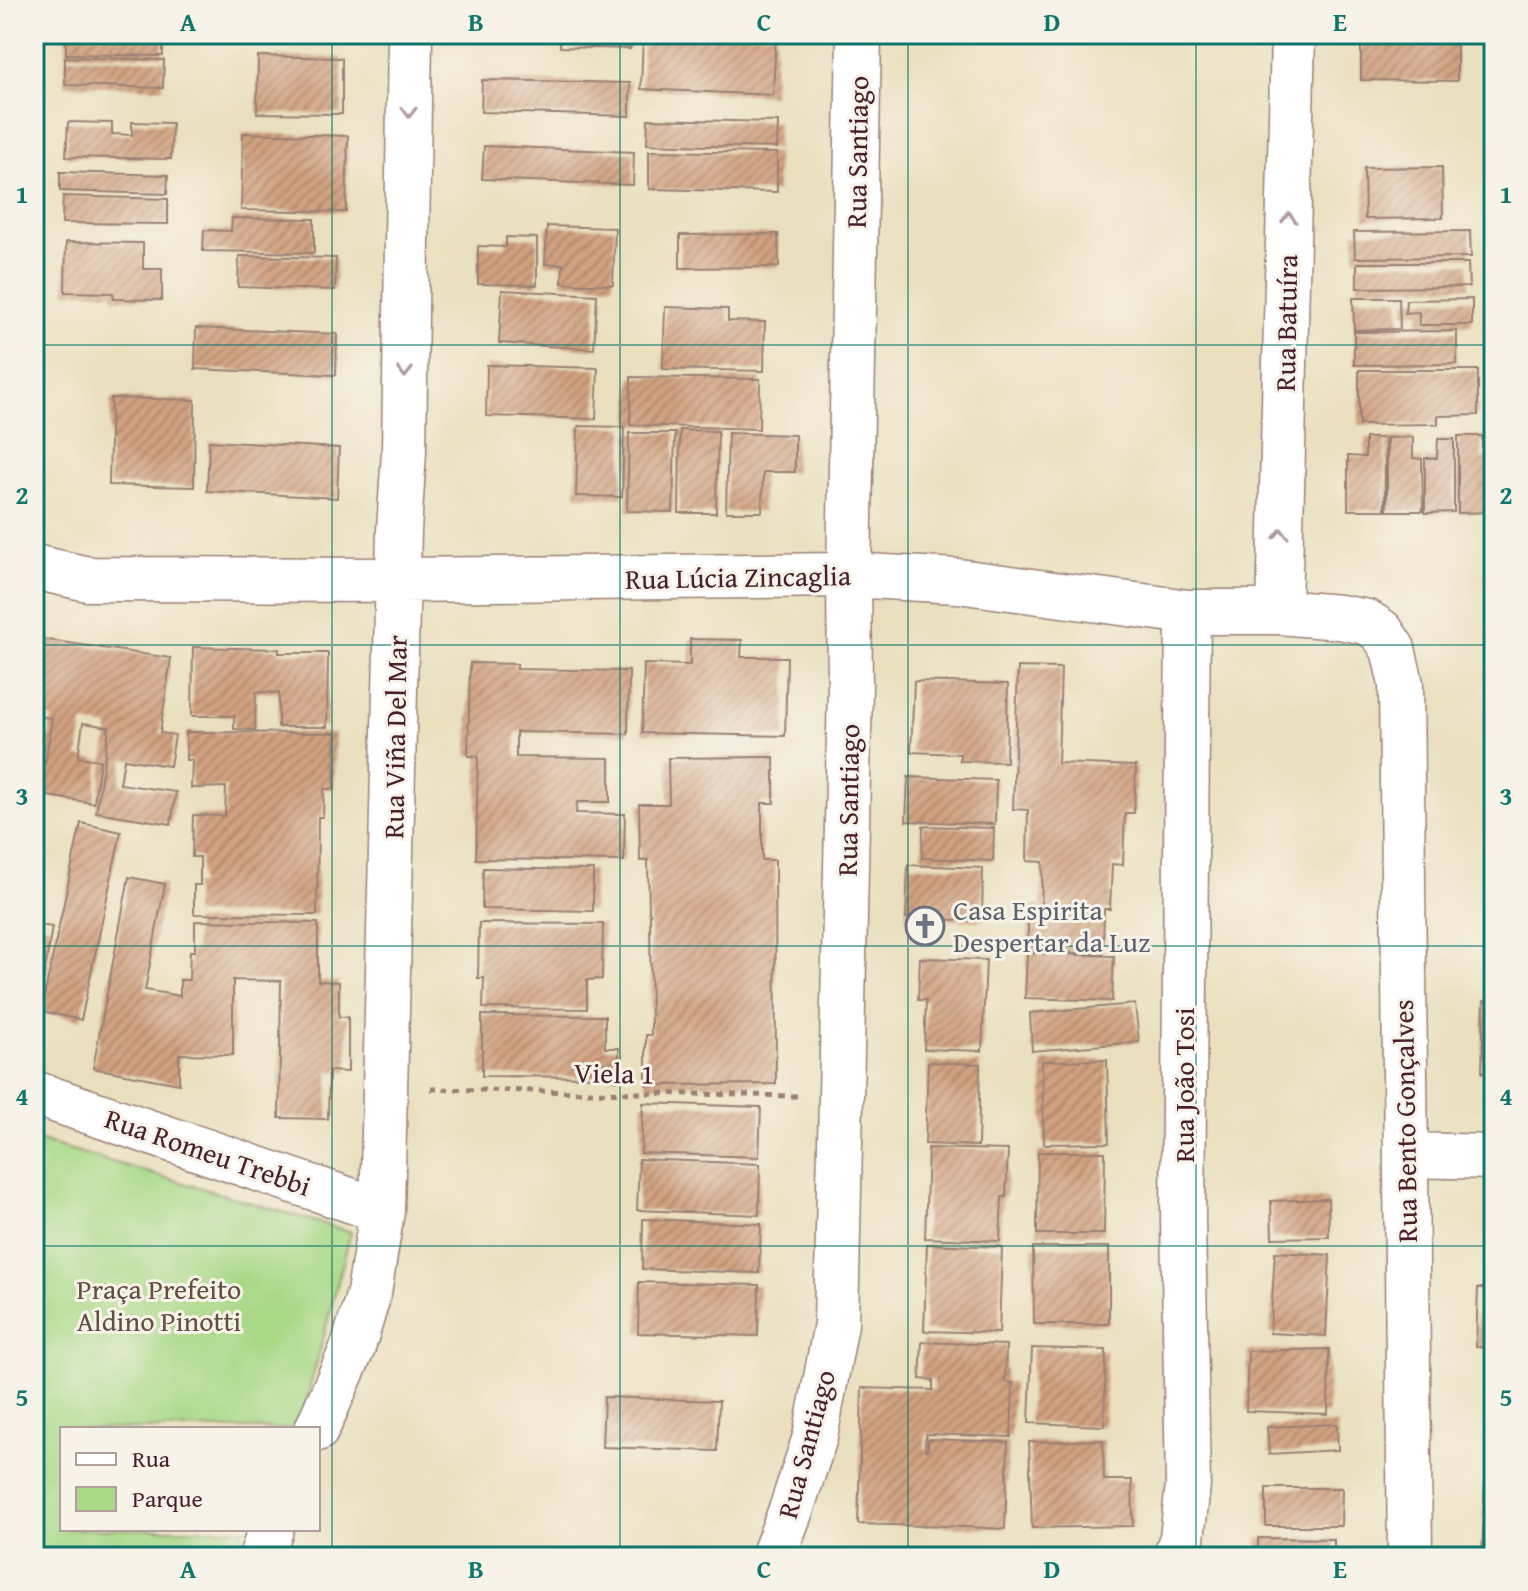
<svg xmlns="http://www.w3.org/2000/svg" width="1528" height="1591" font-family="'Gentium Book Plus',serif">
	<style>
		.green { fill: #a9d987; stroke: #7a7c59; stroke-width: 2 }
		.building { fill: url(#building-hatch) }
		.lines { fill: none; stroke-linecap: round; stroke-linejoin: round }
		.minor-casing { stroke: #9a8075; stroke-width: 47 }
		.path { stroke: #9a8075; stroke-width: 5; stroke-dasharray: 6 6; stroke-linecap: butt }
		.minor { stroke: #fff; stroke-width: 44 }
		.oneway { stroke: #ae9aa0 }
		.grid { fill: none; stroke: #0f766e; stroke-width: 2; stroke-opacity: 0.55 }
		.labels { text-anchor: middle; stroke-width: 6; stroke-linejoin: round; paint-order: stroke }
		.street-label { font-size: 28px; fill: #4a1f2b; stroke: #f7f3e8 }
		.worship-label { font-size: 28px; fill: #5b616d; stroke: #f7f3e8; text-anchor: start }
		.park-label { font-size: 28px; fill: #624e42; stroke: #f7f3e8 }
		.neatline { fill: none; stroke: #0f766e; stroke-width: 3 }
		.grid-label { font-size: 26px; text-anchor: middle; font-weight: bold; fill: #0f766e }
	</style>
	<defs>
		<pattern id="building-hatch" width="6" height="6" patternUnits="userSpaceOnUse" patternTransform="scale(2)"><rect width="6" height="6" fill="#d1a280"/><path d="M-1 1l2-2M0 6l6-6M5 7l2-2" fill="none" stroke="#ac8369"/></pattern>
	</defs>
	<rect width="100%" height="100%" fill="#f7f3e8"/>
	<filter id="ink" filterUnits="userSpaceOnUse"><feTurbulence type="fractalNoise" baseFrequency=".0125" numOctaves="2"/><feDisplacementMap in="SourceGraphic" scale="16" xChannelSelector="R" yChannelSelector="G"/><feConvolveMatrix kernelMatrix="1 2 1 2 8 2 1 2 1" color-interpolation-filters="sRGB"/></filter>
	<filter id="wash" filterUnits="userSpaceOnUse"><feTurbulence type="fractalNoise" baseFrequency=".006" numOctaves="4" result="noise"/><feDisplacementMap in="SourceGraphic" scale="32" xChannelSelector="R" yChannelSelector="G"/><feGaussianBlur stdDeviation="1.8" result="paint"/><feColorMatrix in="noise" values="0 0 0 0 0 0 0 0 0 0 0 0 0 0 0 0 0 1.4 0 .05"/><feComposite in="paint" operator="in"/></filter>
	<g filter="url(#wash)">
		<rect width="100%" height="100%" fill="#eae0bf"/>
		<path class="green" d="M34,1139L351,1232L303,1414L295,1429H62V1529H245L231,1557H34Z"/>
		<g id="blocks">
			<path class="building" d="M66,34H163V56L66,54Z
				M535,34H635L630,49L560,47V39L535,38Z
				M643,34H776L773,95L641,89Z
				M1361,34H1457V81L1361,80Z
				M258,56L342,58V114L257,113Z
				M65,57L164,60L163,88L65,85Z
				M482,80L630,83V116L481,112Z
				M648,119L778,122L777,148L647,144Z
				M68,122L112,123V134L132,135V122L172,123L171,159L66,157Z
				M243,133L348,136L346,212L241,210Z
				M484,146L634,152L633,185L482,179Z
				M649,151L777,153V192L649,189Z
				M1442,167L1443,218L1365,219L1364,168Z
				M60,172L168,175L167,194L60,191Z
				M63,196L168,199V224L62,223Z
				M232,218L314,219V253L203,251L204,230L231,231Z
				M547,226L615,228L613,285L562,283L563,264H545Z
				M1470,231L1471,257L1355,258L1354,232Z
				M778,234L779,267L680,268V235Z
				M506,237L537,238V285L478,284V246L506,247Z
				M66,242L143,243V269H162V300L114,299L113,293L65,292Z
				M239,256L336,258L335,290L238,287Z
				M1357,263H1468L1469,287L1357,288Z
				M502,290L597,295L594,349L499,343Z
				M1353,298H1399L1400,329L1354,330Z
				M1472,299V325H1419V312L1405,313L1406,300Z
				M665,307L728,309V321L765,322L764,371L663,369Z
				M196,328L337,334L336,375L195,369Z
				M1457,331V364L1354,365V332Z
				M487,365L598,368L596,419L486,416Z
				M1359,370H1478V415L1438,416V424L1359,425Z
				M631,377L760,379L759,429L630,425Z
				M111,398L195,400L194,487L109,485Z
				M578,426L624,427L622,497L576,496Z
				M680,430L718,431L716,513H679Z
				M629,433H675L673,512L627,511Z
				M728,433L795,435V472H763L762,512H726Z
				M1458,436H1482V458H1494V512L1458,513Z
				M1413,437V458L1422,459L1423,511H1387V438Z
				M1365,438H1385V510H1348V456L1365,457Z
				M1438,439H1454V512L1425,513V458H1437Z
				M209,441L339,448L337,498L207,491Z
				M34,638L171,658L160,733L175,735L170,766L124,759L120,784L176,792L171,824L96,812L109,727L83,723L78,757L100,760L94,803L34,794V762L45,764L52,718L34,716Z
				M690,639L742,640L741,657H787L785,736L642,733L644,664L690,665Z
				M193,647L279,649V653H328L327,727H278L279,693L256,692L255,730L234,729V716H192Z
				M470,663L517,664V669L629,671L628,734L516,732V757L610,758V802H577L576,813L625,814L624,861L476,859L478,756H468Z
				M1018,667L1061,668L1058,763L1136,766L1134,813H1125L1123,865L1112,864L1110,909H1104L1103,954L1027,951L1029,906H1041L1043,862L1027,861L1028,810L1013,809Z
				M914,681L1008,684L1006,762L960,761V754L911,752Z
				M186,732L335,733L334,789H324L323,817H318L317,915L194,914V885H200V857H192L193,815L225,816L226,787L191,788L192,760H186Z
				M774,757V803H762V860H775L776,1084L646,1085V1035H651L650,913L649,912L648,860L640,861L639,804H669L668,758Z
				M908,777L996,780L995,824L906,821Z
				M81,823L121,832L81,1020L41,1011Z
				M923,826L994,828L993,861L922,858Z
				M908,865L983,868L982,921L906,918Z
				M483,868L593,870V911L482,909Z
				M129,877L165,884L145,990L180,996V980H189L190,951H195V921L318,923V981L339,982V1017H348V1072L329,1071L328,1119L279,1118L281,981L233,980V1055L179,1054V1084L93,1068Z
				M479,923L603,924L602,979L587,980V1009L483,1008L484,978H478Z
				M34,924L52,927L36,1026H34Z
				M1027,953L1114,956L1112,1001L1025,998Z
				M920,958L986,960L982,1051L924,1049L926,1000H918Z
				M1484,1001H1494V1073H1482Z
				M1135,1004L1139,1042L1032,1051L1030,1013Z
				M482,1015L605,1016V1048H619L618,1077L482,1076Z
				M1107,1060L1109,1143L1044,1144L1042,1061Z
				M928,1062L980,1064L978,1146L925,1144Z
				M643,1103L761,1107L759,1157L641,1153Z
				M928,1148L1008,1150L1006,1197H1002L1000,1241L925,1238Z
				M1038,1152H1105L1104,1234H1037Z
				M639,1159L760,1164L759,1215L637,1210Z
				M1328,1199L1329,1237L1272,1238L1271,1201Z
				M643,1219L761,1224L759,1273L642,1269Z
				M1488,1224H1494V1266H1489Z
				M927,1244L1002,1247L999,1333L924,1331Z
				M1033,1247H1109V1324H1034Z
				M1275,1252L1330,1255L1326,1336L1270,1333Z
				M639,1282L759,1285L758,1336L638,1333Z
				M1478,1288H1494V1348L1476,1347Z
				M922,1342L1006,1345L1005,1382L1013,1383L1011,1437L926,1434L925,1450H928V1439L1008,1442L1005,1529L925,1525V1526L858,1524L862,1388L933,1390V1380L920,1379Z
				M1032,1348L1106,1350L1104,1426L1029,1423Z
				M1329,1349L1328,1414L1246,1411L1248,1351Z
				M1489,1353H1494V1406H1487Z
				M604,1397L719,1401L717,1451L602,1447Z
				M1488,1411H1494V1474L1487,1473Z
				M1337,1424L1338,1450L1269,1454L1267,1427Z
				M1103,1440L1104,1480H1132L1133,1526L1032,1528L1029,1442Z
				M1485,1482H1494V1556H1482Z
				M1266,1488H1342L1341,1526H1266Z
				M1258,1538L1334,1539V1557H1258Z"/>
		</g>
	</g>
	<g filter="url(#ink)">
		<use href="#blocks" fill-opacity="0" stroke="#9a8075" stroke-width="2"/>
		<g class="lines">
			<defs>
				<path id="minor" d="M34,567L88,579L399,580L849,575L958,581L1188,612H1279L1339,617L1367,622L1381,631L1393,649L1401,684L1410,1557
					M1279,612L1293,34
					M34,1093L382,1211
					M1406,1155L1494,1157
					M317,1429L353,1347L369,1293L382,1211L399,530L404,452L410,34
					M261,1557L271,1529
					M773,1557L791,1510L815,1437L836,1324L850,687L849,575L859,34
					M1175,1557L1182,1538L1188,1485L1183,1220L1188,612"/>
			</defs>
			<use href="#minor" class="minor-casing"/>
			<path class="path" d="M431,1089L797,1096"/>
			<use href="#minor" class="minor"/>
		</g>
		<defs><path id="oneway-chevron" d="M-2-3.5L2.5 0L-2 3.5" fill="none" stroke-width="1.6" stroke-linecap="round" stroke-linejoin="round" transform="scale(2)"/></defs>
		<g class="oneway">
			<use href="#oneway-chevron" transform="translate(409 112) rotate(91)"/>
			<use href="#oneway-chevron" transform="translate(1289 218) rotate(-89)"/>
			<use href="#oneway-chevron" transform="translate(405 372) rotate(91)"/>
			<use href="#oneway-chevron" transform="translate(1281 534) rotate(-89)"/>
		</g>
	</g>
	<path class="grid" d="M332,34V1557M620,34V1557M908,34V1557M1196,34V1557M34,345H1494M34,645H1494M34,946H1494M34,1246H1494"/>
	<defs>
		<symbol id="church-ring" viewBox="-11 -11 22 22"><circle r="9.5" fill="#f7f3e8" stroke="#6b7280" stroke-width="1.5"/><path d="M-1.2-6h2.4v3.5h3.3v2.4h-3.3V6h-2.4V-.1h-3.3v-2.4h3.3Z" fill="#6b7280"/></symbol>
	</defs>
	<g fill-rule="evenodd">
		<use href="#church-ring" x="903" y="904" width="44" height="44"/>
	</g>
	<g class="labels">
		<g class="street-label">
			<text transform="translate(857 152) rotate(-89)" y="10">Rua Santiago</text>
			<text transform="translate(1286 323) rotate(-89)" y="10">Rua Batuíra</text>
			<text transform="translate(738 577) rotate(-1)" y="10">Rua Lúcia Zincaglia</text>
			<text transform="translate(395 737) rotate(-89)" y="10">Rua Viña Del Mar</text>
			<text transform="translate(848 800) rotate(-89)" y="10">Rua Santiago</text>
			<text transform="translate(614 1073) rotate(1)" y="10">Viela 1</text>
			<text transform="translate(1184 1085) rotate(-90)" y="10">Rua João Tosi</text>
			<text transform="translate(1405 1121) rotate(-91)" y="10">Rua Bento Gonçalves</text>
			<text transform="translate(208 1152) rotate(19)" y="10">Rua Romeu Trebbi</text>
			<text transform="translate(806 1444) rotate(-75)" y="10">Rua Santiago</text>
		</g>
		<g class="worship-label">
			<text x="953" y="920">Casa Espirita<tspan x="953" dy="32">Despertar da Luz</tspan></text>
		</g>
		<g class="park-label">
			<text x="159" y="1299">Praça Prefeito<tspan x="159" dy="32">Aldino Pinotti</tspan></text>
		</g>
	</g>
	<rect width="1528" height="1591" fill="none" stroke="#f7f3e8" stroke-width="88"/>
	<rect x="60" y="1427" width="260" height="104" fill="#f7f3e8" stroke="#b29e9c" stroke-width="2"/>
	<rect x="76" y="1453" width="40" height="12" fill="#ffffff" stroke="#b29e9c" stroke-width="2"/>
	<text x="132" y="1467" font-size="24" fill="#4a1f2b">Rua</text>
	<rect x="76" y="1487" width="40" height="24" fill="#a9d987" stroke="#b29e9c" stroke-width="2"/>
	<text x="132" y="1507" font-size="24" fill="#4a1f2b">Parque</text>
	<rect x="44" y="44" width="1440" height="1503" class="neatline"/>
	<g class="grid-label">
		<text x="188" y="31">A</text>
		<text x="476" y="31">B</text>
		<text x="764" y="31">C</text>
		<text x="1052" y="31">D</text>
		<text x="1340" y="31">E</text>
		<text x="22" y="203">1</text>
		<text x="1506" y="203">1</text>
		<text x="22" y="504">2</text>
		<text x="1506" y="504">2</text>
		<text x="22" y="805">3</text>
		<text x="1506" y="805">3</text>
		<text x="22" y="1105">4</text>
		<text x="1506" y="1105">4</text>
		<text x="22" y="1406">5</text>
		<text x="1506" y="1406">5</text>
		<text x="188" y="1578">A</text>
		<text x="476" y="1578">B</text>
		<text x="764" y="1578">C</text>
		<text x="1052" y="1578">D</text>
		<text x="1340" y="1578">E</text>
	</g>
</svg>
